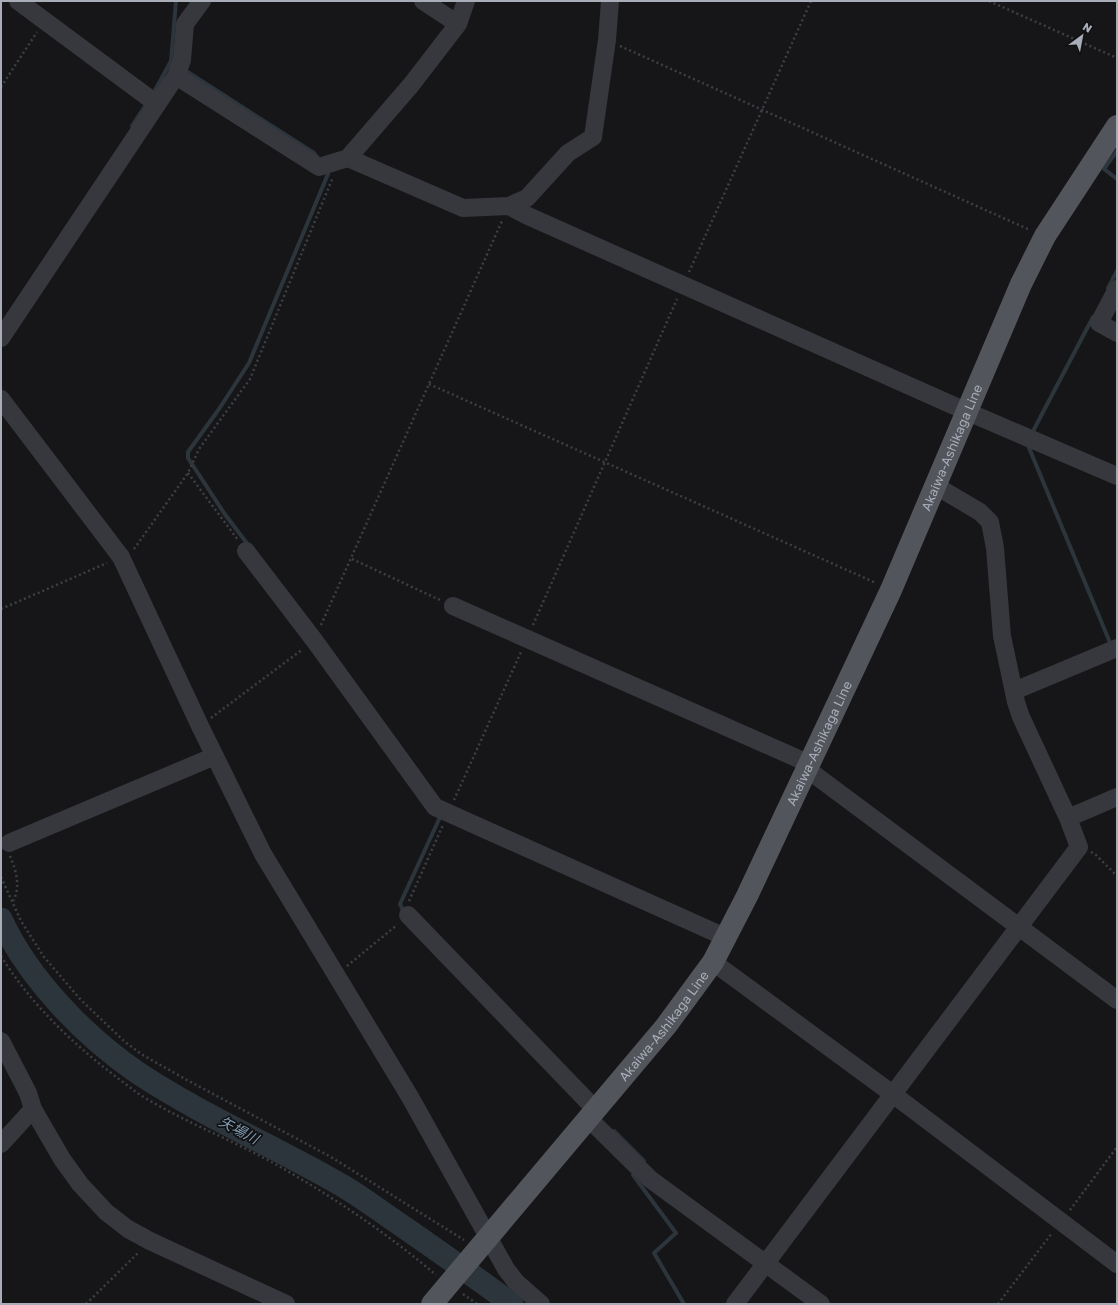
<svg xmlns="http://www.w3.org/2000/svg" width="1118" height="1305" font-family="'Golos Text','Noto Sans JP',sans-serif">
	<style>
		.lines { fill: none; stroke-linecap: round; stroke-linejoin: round }
		.stream { stroke: #2c353c; stroke-width: 4 }
		.river { stroke: #2c353c; stroke-width: 23 }
		.path { stroke: #3d3f44; stroke-width: 2.5; stroke-dasharray: 2 3; stroke-linecap: butt }
		.minor { stroke: #37383d; stroke-width: 18 }
		.major { stroke: #53555c; stroke-width: 22 }
		.labels { text-anchor: middle; stroke-width: 3.5; stroke-linejoin: round; paint-order: stroke }
		.street-label { font-size: 13px; fill: #a8adb8; stroke: #111113 }
		.water-label { font-size: 14px; font-style: italic; fill: #7f9bb3; stroke: #111113 }
	</style>
	<rect width="100%" height="100%" fill="#161618"/>
	<g class="lines">
		<path class="stream" d="M183,69L314,153L317,157
			M153,94L171,61L176,1
			M132,126L145,106
			M1117,151L1104,169L1117,179
			M1108,288L1117,271
			M1031,435L1093,317
			M1027,443L1111,645
			M249,546L224,513L188,458V452L219,409L249,363L328,174L326,170
			M404,912L400,904L441,815
			M614,1131L644,1161L641,1165
			M636,1172L633,1175L676,1233L654,1253L684,1304"/>
		<path class="river" d="M1,919C28,978 84,1036 138,1073C203,1116 276,1147 343,1186C360,1196 376,1208 392,1219C433,1247 472,1275 512,1304"/>
		<path class="path" d="M989,1L1117,58
			M620,46L1030,230
			M1,87L37,32
			M689,272L811,1
			M429,384L876,583
			M188,473L238,540
			M134,549L188,473L199,449L250,379L333,177
			M352,559L440,600
			M1,609L107,563
			M321,625L502,221
			M533,625L677,299
			M211,718L303,649
			M454,800L521,652
			M1091,852L1096,855L1117,876
			M10,856C16,870 21,887 13,901
			M1,877L21,921L44,957L81,1000L125,1042L141,1054L187,1080L331,1157L464,1240
			M409,901L443,825
			M1,956C31,1005 77,1048 123,1082C131,1088 138,1094 147,1099C189,1124 234,1141 277,1165C333,1197 387,1233 436,1275
			M347,966L397,925
			M1070,1210L1117,1147
			M463,1294L477,1304
			M86,1304L139,1252
			M998,1304L1052,1233"/>
		<path class="minor" d="M18,1L157,104
			M423,1L458,24
			M176,76L319,167L348,158L463,208L509,206L527,198L568,153L593,137L607,40L610,1
			M348,158L411,85L458,24L466,1
			M509,206L528,216L968,412L1117,476
			M1117,289L1099,323L1117,333
			M1,338L176,76L182,60L185,24L202,1
			M1,399L121,557L200,726L263,854L410,1097L506,1269L516,1282L541,1304
			M246,551L314,640L435,807L725,937
			M453,606L810,764
			M1014,691L1117,648
			M807,769L1117,1000
			M1068,818L1117,797
			M9,843L215,756
			M408,915L595,1109
			M713,962L894,1095L1117,1264
			M1,1041L28,1093L33,1109L62,1159L80,1184L106,1212L128,1229L150,1241L286,1304
			M588,1118L650,1179L821,1304
			M1,1144L33,1109
			M735,1304L1079,847L1068,818L1021,717L1016,702L1002,636L995,548L990,522L980,512L936,486"/>
		<path class="major" id="s1" d="M432,1304L666,1026L713,962L747,896L891,590L1021,284L1045,236L1117,126"/>
	</g>
	<g class="labels">
		<g class="street-label">
			<text dy="5" stroke="none"><textPath href="#s1" startOffset="1010">Akaiwa-Ashikaga Line</textPath></text>
			<text dy="5" stroke="none"><textPath href="#s1" startOffset="686">Akaiwa-Ashikaga Line</textPath></text>
			<text dy="5" stroke="none"><textPath href="#s1" startOffset="362">Akaiwa-Ashikaga Line</textPath></text>
		</g>
		<g class="water-label">
			<text transform="translate(239 1130) rotate(28)" y="5">矢場川</text>
		</g>
	</g>
	<rect width="1118" height="1305" fill="none" stroke="#a8adb8" stroke-width="4"/>
	<g transform="translate(1082 36) rotate(32)" stroke="#111113" stroke-width="3" paint-order="stroke">
	<path d="M0-3L7 15L0 10L-7 15Z" fill="#a8adb8"/>
	<text y="-6" font-size="11" font-weight="bold" text-anchor="middle" fill="#a8adb8">N</text>
	</g>
</svg>
